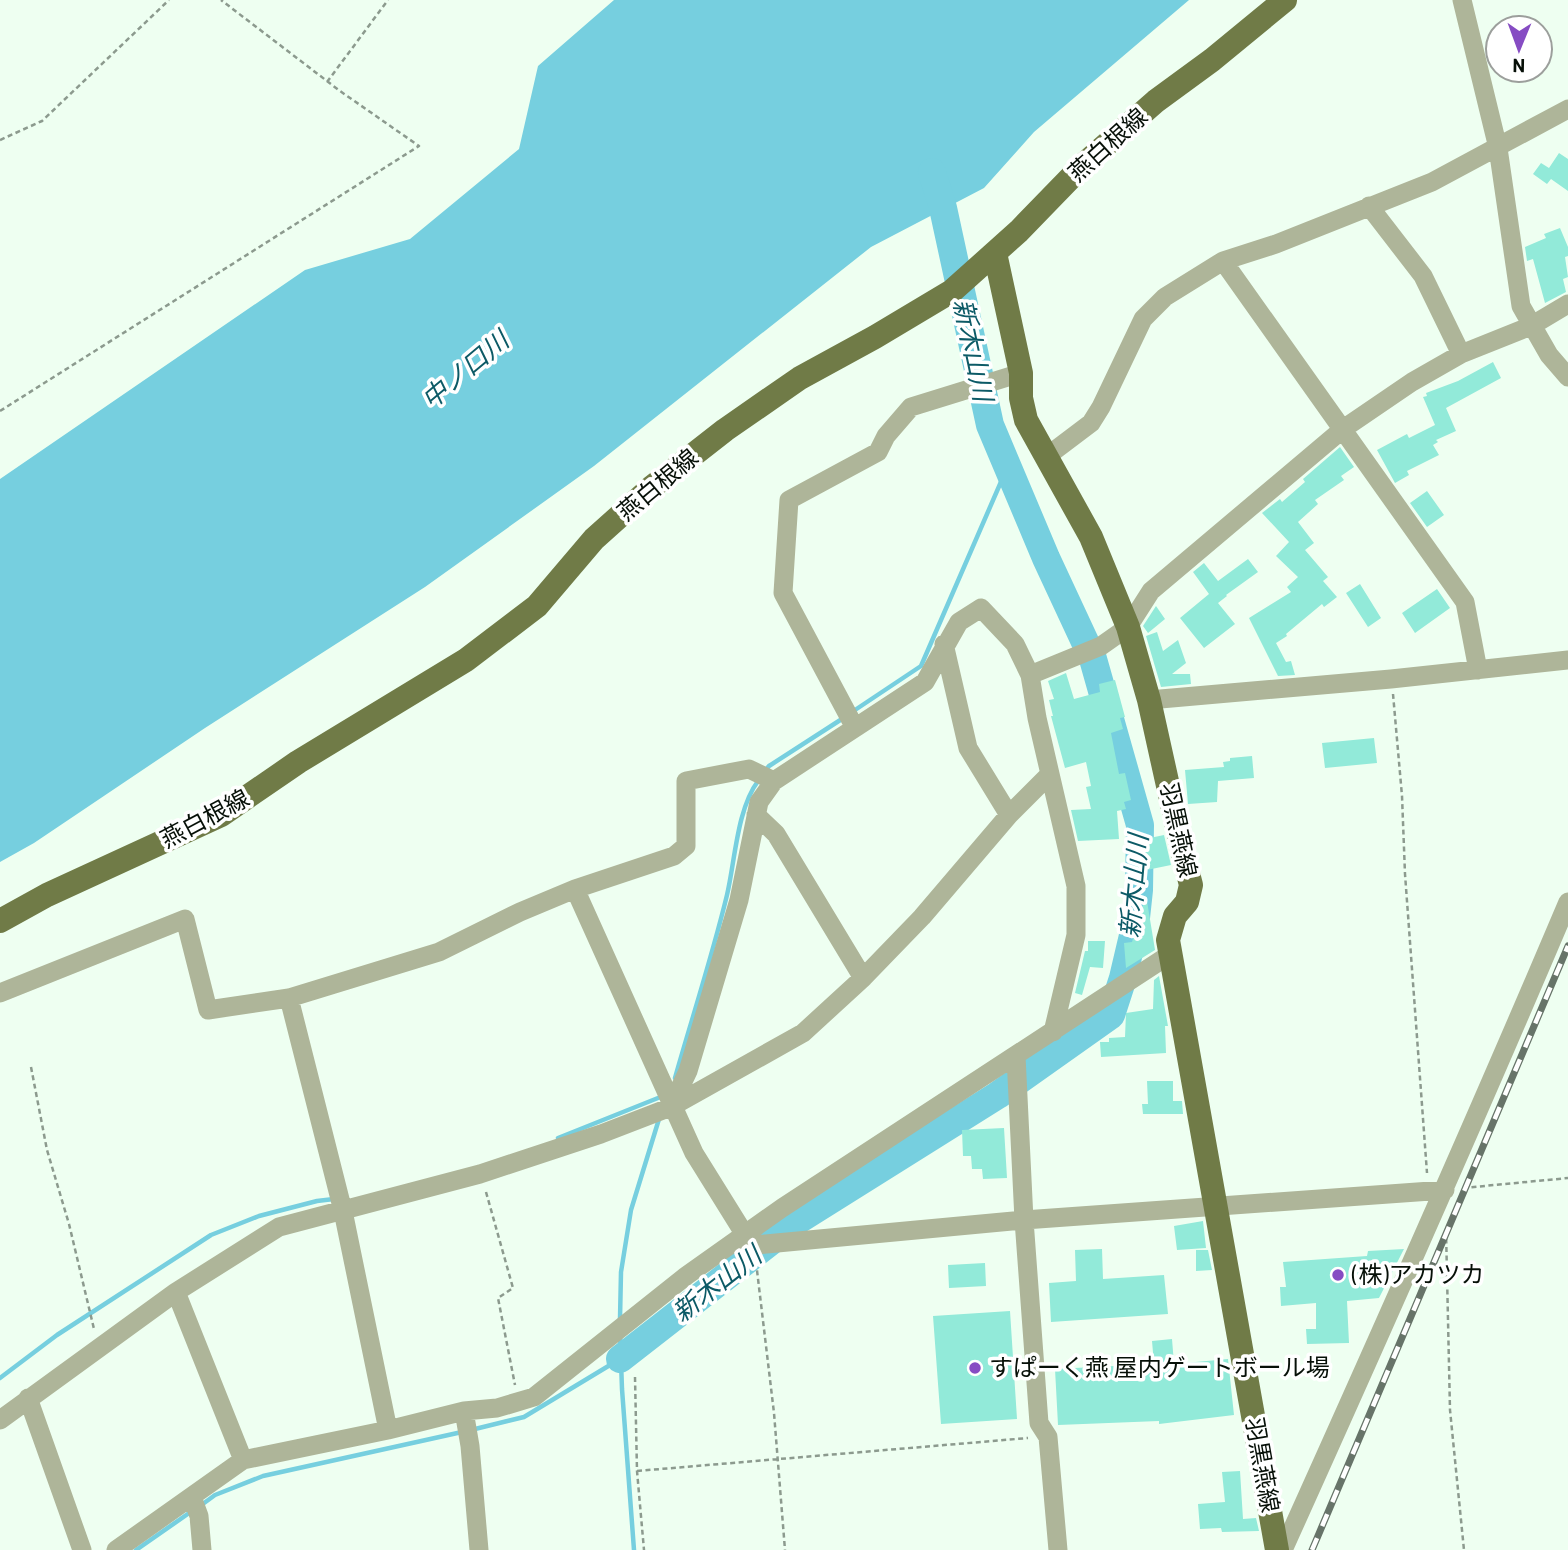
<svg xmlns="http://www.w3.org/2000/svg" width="1568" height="1550" font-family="Barlow,'Noto Sans JP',sans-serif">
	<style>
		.water { fill: #76cfdf }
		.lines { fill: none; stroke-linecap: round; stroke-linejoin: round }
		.stream { stroke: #76cfdf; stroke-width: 4.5 }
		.river { stroke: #76cfdf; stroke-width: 28 }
		.building { fill: #92ead9 }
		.path { stroke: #8c9a8e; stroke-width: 2.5; stroke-dasharray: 5 3.5; stroke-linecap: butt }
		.minor { stroke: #aeb599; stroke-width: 19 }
		.major { stroke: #707b47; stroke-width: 24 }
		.rail-casing { stroke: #677469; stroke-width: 7 }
		.rail { stroke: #fff; stroke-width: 4.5; stroke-dasharray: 13; stroke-linecap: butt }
		.poi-dot { fill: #864cc3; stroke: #fff; stroke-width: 2.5 }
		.labels { text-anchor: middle; stroke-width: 7; stroke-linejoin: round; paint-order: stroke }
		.street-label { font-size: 24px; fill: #071008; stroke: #fff }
		.poi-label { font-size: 24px; fill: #071008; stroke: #fff; text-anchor: start }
		.water-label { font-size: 26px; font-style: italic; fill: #0c5a66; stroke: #fff }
	</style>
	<rect width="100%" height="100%" fill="#eefff1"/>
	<path class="water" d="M614,0H1189L1034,132L984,188L871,247L594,466L425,587L205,728L34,843L0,862V479L305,270L410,239L519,149L538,66Z"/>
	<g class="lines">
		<path class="stream" d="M852,712L921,666L1007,468
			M765,771L769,766L845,717
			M675,1078C692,1018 712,957 727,895C735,861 737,809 758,781
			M558,1138L663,1096
			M620,1319L621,1272L631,1210L659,1119
			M620,1334L622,1389L634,1550
			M0,1378L57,1335L211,1235L259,1216L317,1201L334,1199
			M471,1430L524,1417L620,1359
			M200,1506L215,1495L263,1476L462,1432
			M136,1550L192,1511"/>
		<path class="river" d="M620,1359L797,1221L998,1095L1111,1015L1123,978L1135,927L1139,890L1140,825L1093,659L1046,558L990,425L943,208L932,172"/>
	</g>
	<path class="building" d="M1559,153L1568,159V191L1551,179L1547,184L1533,174L1541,163L1549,168Z
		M1560,228L1568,247V256L1565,257L1568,277L1563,279L1566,292L1545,303L1533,259L1527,261L1525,247L1546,238L1544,234Z
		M1493,362L1501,378L1446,408L1456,431L1436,440L1438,442L1433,445L1439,455L1407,471L1409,475L1395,483L1377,450L1407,434L1409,438L1435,425L1423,397L1427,396L1426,393L1458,381Z
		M1340,447L1354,467L1341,476L1344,480L1315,500L1318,504L1298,522L1314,543L1305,550L1328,577L1323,581L1337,597L1324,607L1322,604L1286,634L1287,636L1276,643L1286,662L1291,661L1295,675L1278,676L1249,618L1291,592L1287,587L1298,577L1276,556L1289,542L1262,513L1280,499L1282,502L1305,482L1303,479Z
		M1427,491L1444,515L1427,527L1410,503Z
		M1248,559L1258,572L1226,595L1227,596L1218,603L1235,624L1204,648L1180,618L1209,594L1193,572L1204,563L1218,581Z
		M1360,584L1381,618L1368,627L1346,593Z
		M1437,589L1450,608L1415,633L1402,613Z
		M1156,606L1165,619L1148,633L1143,626Z
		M1157,632L1163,651L1178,640L1186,663L1172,674H1190L1191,684L1161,687L1146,636Z
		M1066,673L1074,699L1100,692L1099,684L1115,680L1125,717L1120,718L1123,729L1111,733L1119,774L1125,773L1131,800L1124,802L1126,809L1117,811L1119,839L1078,841L1071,810L1091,809L1086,787L1091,786L1086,762L1065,768L1051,716H1053L1049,700L1054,699L1048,681Z
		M1374,738L1377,763L1325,768L1322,743Z
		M1252,756L1254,778L1218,781L1217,802L1188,804L1185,770L1224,767L1223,762L1230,761V758Z
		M1164,835L1171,865L1137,872L1126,843Z
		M1146,895L1155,950L1126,968L1124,943L1132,942Z
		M1088,941H1105L1103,968L1090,967L1082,995L1075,993L1085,951H1088Z
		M1159,976L1168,1026H1165L1166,1053L1101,1057L1100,1042H1109V1038L1125,1037L1126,1013L1153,1009L1154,980Z
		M1147,1081H1173V1101H1182L1183,1114H1143L1142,1104H1148Z
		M1004,1128L1007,1178L983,1179L982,1169H972L971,1156H963L962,1130Z
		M1203,1221L1206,1248L1177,1250L1174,1226Z
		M1102,1249L1103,1279L1164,1275L1168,1314L1051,1322L1049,1283L1076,1281L1075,1250Z
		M1404,1249L1379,1298L1347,1301L1349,1343L1307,1344L1306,1329H1316V1303L1281,1306L1280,1287H1286L1283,1262L1367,1256L1368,1251Z
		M1196,1250H1208L1212,1270L1196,1271Z
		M985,1263L986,1286L949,1288L948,1265Z
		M1010,1311L1017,1419L941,1424L933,1316Z
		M1172,1339L1174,1364L1228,1359L1234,1415L1159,1424V1421L1058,1425L1055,1369L1154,1364L1152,1341Z
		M1240,1471L1243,1519L1256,1518L1259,1531L1222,1532L1221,1528L1200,1529L1198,1504L1225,1502L1222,1472Z"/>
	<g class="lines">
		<path class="path" d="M327,82L388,0
			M0,140L42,121L169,0
			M0,411L419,146L340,91L221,0
			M1393,694L1402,796L1405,874L1427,1173
			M31,1067L47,1150L69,1224L94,1329
			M1463,1188L1568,1178
			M486,1192L513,1288L498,1298L515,1385
			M1446,1230L1450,1410L1464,1550
			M756,1262L774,1413L785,1550
			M635,1377L637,1471L644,1550
			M637,1471L1028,1438"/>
		<path class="minor" d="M1462,0L1498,148L1521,306L1549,355L1568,377
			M1369,206L1423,276L1461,354
			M1223,261L1465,602L1478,670
			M1046,457L1091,423L1101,407L1143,319L1165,297L1223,261L1276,244L1432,182L1568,109
			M944,644L968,748L1009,815
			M1030,675L1101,646L1128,627L1151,591L1343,429L1412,382L1461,354L1531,326L1568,304
			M1149,700L1391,679L1568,660
			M854,726L783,593L789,500L878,452L886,436L911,407L1021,373
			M756,815L776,834L863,978
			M575,889L694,1153L745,1235L755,1245L1024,1220L1445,1190
			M0,993L185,919L208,1010L289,998L439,952L520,912L575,889L674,856L686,846V781L749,769L774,781
			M289,998L343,1211L388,1430
			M1016,1056L1024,1220L1039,1423L1048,1437L1058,1550
			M671,1107L688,1071L739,900L759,802L774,781L925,682L959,622L981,608L1015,644L1030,675L1037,718L1076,886V935L1053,1032
			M176,1292L243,1460
			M28,1398L82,1550
			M464,1411L470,1446L479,1550
			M0,1420L176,1292L279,1227L480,1174L601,1134L671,1107L803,1033L863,978L922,917L1009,815L1050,774
			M192,1497L199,1516L202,1550
			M116,1550L243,1460L388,1430L464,1411L497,1408L534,1397L686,1276L782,1208L1172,953
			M1283,1550C1380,1335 1476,1119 1568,902"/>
		<path class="major" d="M995,253L1021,373V398L1026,420L1091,537L1128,627L1149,700L1184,858L1191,885L1187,902L1175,916L1168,940L1277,1550
			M0,921L47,895L221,815L298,762L466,660L537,606L594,539L652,487L725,430L800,378L875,337L952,291L1019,231L1082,166L1156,101L1212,60L1285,0"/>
		<defs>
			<path id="rail" d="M1312,1550L1568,946"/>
		</defs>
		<use href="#rail" class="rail-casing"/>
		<use href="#rail" class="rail"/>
	</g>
	<g class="poi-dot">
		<circle cx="1338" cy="1275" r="7"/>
		<circle cx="975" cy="1368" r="7"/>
	</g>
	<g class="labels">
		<g class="street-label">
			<text transform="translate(1108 145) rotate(-42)" y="8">燕白根線</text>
			<text transform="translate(658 485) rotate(-40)" y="8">燕白根線</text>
			<text transform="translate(205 819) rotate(-28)" y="8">燕白根線</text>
			<text transform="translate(1178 830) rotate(78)" y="8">羽黒燕線</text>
			<text transform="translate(1262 1465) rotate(80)" y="8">羽黒燕線</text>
		</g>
		<g class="poi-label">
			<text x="1352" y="1283">(株)アカツカ</text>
			<text x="989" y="1376">すぱーく燕 屋内ゲートボール場</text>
		</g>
		<g class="water-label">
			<text transform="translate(973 350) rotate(78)" y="9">新木山川</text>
			<text transform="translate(465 370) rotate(-40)" y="9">中ノ口川</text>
			<text transform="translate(1134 886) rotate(-85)" y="9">新木山川</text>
			<text transform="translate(717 1284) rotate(-38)" y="9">新木山川</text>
		</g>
	</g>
	<g transform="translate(1519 49) rotate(181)"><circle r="33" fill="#ffffff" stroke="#9c9f9c" stroke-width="2"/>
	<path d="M0-5L12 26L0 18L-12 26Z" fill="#864cc3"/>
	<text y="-10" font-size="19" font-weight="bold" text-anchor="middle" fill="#071008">N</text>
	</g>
</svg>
